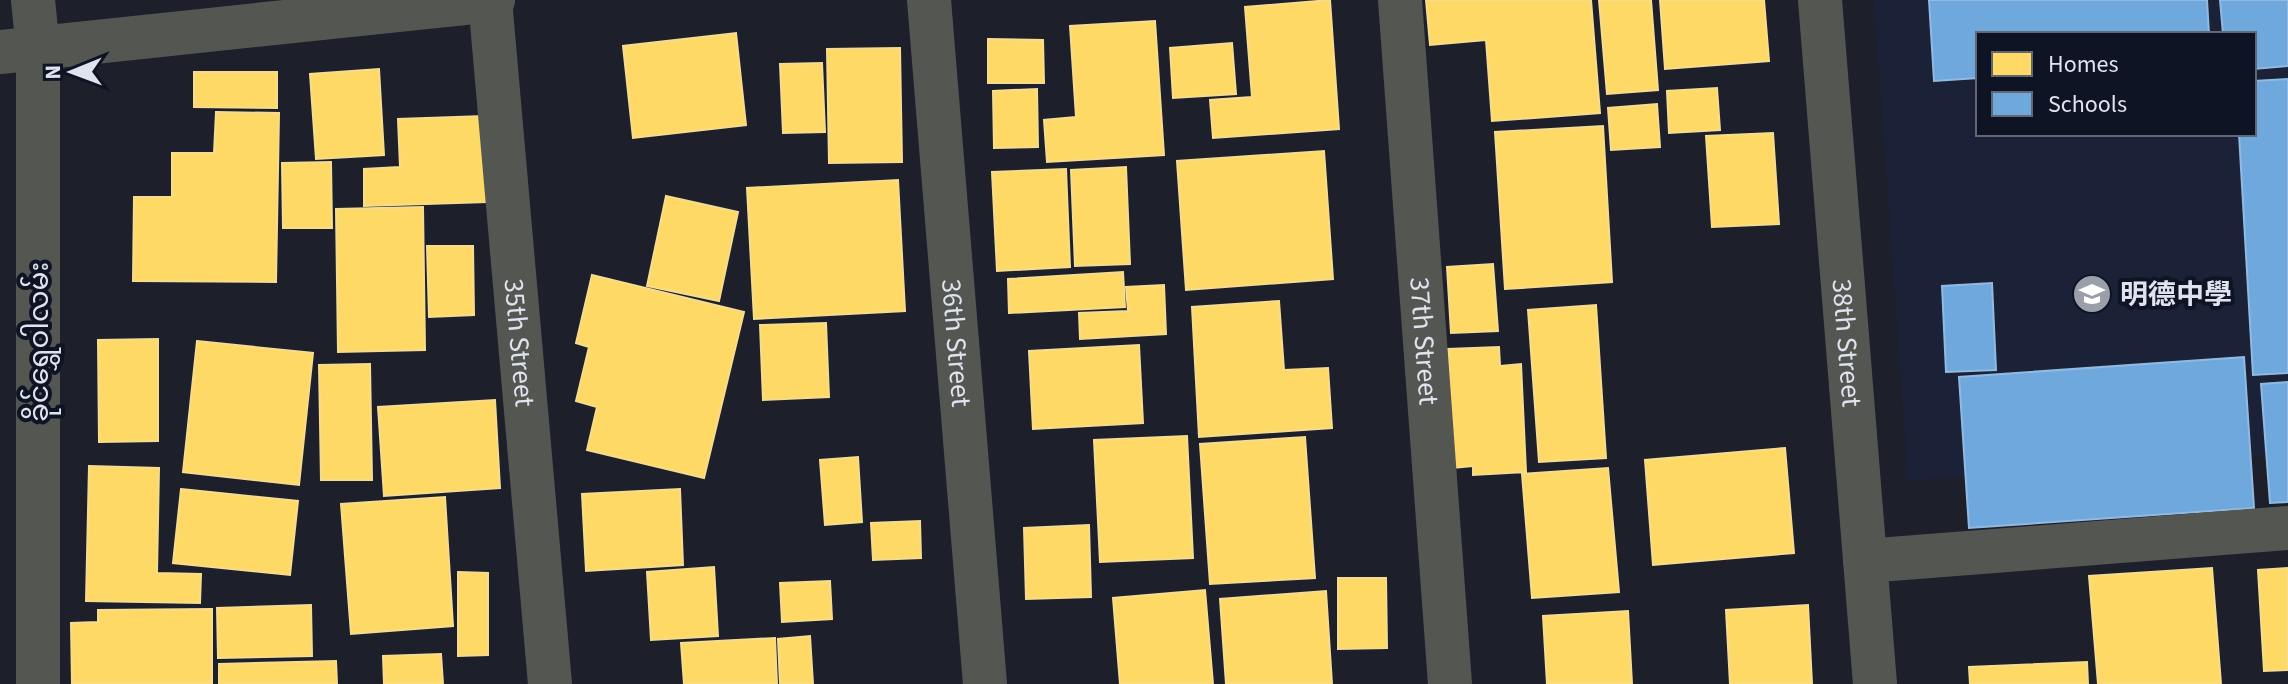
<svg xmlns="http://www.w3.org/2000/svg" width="2288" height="684" font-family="'Source Sans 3','Noto Sans SC','Noto Sans Myanmar',sans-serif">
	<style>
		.built { fill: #1b2237; fill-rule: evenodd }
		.homes { fill: #ffd966; stroke: #f5dc8f; stroke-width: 2 }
		.schools { fill: #6fa8dc; stroke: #91bae2; stroke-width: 2 }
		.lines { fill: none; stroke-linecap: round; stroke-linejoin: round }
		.minor { stroke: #545751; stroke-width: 44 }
		.labels { text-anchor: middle; stroke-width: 8; stroke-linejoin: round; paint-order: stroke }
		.poi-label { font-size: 28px; font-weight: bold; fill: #dfe3ef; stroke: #0f1425; text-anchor: start }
		.street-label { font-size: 28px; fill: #dfe3ef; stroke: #0f1425 }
	</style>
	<rect width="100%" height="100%" fill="#1d202a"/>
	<path class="built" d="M1874,0H2288V454L1908,481ZM1978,34H2254V134H1978Z"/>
	<path class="homes" d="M1330,0L1339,129L1213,138L1210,100L1252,97L1245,7Z
		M1426,0H1591L1600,113L1492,121L1486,40L1430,45Z
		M1599,0H1651L1658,90L1607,94Z
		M1660,0H1764L1769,61L1665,69Z
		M1155,21L1164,155L1047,162L1044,120L1076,117L1070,26Z
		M736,33L746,125L633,138L623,46Z
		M988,39L1043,40L1044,83H988Z
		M1232,43L1236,94L1173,98L1170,48Z
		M900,48L902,162L829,163L827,49Z
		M822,63L825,132L783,133L780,64Z
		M379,69L384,155L316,159L310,74Z
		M194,72H277V108L194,107Z
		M1717,88L1720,130L1669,133L1667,91Z
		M1037,89L1038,147L994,148L993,91Z
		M1657,104L1660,147L1611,150L1608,108Z
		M216,112L279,113L276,282L133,281L134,197H172V153H214Z
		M484,116L487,202L364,206V169L400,167L398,119Z
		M1603,126L1612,282L1505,289L1495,132Z
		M1773,133L1779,224L1712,227L1706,136Z
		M1324,151L1333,279L1186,290L1177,161Z
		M331,162L332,228H283L282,163Z
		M1126,167L1130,264L1075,266L1071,170Z
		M1066,169L1070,267L997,271L992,172Z
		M898,180L905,311L754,319L747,188Z
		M666,196L738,212L719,301L647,286Z
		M423,207L425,350L338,352L336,209Z
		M427,246H473L474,315L429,317Z
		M1493,264L1498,331L1451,333L1447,267Z
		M1123,272L1125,307L1009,313L1008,279Z
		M592,275L744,312L704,478L587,450L597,407L576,401L589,347L576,343Z
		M1164,285L1166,334L1080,339L1079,313L1128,311L1126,287Z
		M1279,301L1284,370L1328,368L1332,428L1199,437L1192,307Z
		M1596,305L1606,458L1539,462L1528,310Z
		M826,323L829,397L763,400L760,325Z
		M158,339V441L99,442L98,340Z
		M197,341L313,353L299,485L183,472Z
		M1139,345L1143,423L1033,429L1029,351Z
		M1499,347L1500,366L1521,364L1526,472L1473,475V466L1453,468L1448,349Z
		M370,364L372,480H321L319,365Z
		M495,400L500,488L384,496L378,407Z
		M1187,436L1193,558L1100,562L1094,440Z
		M1305,437L1315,578L1210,584L1200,444Z
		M1785,448L1794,553L1653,565L1645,460Z
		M858,457L862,522L825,525L820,460Z
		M89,466L159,468L157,573L201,574L200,603L86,601Z
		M1608,468L1619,592L1532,598L1522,474Z
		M181,489L298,501L290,575L173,563Z
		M680,489L683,565L586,571L582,494Z
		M445,497L453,626L351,634L341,504Z
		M920,521L921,558L873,560L871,523Z
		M1089,525L1091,597L1026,599L1024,528Z
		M714,567L718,636L651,640L647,572Z
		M2212,568L2221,684H2098L2089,576Z
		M2288,568V670L2264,671L2258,570Z
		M458,572L488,573V655L458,656Z
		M1338,578H1386L1387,648L1338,649Z
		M830,581L832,619L782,622L780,583Z
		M1205,590L1213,684H1120L1113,598Z
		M1326,591L1332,684H1226L1220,599Z
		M311,605L312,656L218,658L217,608Z
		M1808,605L1812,684H1730L1726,610Z
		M212,609V684H72L71,623L98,622V610Z
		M1628,611L1632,684H1547L1543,616Z
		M810,636L813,684H780L778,639Z
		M775,638L777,684H684L681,643Z
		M441,654L443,684H384L383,656Z
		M336,661L337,684H219V664Z
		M2087,662L2088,684H1970L1969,667Z"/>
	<path class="schools" d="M1929,0H2207L2209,34H1978V78L1934,81Z
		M2220,0H2288V66L2254,69V34H2223Z
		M2288,79V373L2253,375L2239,134H2254V81Z
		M1992,283L1996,370L1946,372L1942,286Z
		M2244,357L2254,508L1969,528L1959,377Z
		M2288,382V502L2270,503L2261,384Z"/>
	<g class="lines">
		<g class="minor">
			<path d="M33,0L38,49V684"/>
			<path id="s1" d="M490,0L550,684"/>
			<path id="s2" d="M929,0L985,684"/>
			<path id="s3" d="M1400,0L1450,684"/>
			<path id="s4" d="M1820,0L1875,684"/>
			<path d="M0,52L493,0"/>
			<path d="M1865,561L2288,528"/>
		</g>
	</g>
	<defs>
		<symbol id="school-disc" viewBox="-11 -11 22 22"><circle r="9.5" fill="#9b9faa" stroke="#0f1425"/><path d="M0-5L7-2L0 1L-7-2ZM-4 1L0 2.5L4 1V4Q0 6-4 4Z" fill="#fff"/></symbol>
	</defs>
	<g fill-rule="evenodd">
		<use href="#school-disc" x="2070" y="272" width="44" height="44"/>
	</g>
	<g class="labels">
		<g class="poi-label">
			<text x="2120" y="304">明德中學</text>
		</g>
		<g class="street-label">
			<text transform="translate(38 342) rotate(-90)" y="10">ခိုင်ရွှေဝါလမ်း</text>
			<text dy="10" stroke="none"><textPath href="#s1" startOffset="344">35th Street</textPath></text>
			<text dy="10" stroke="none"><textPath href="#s2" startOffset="344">36th Street</textPath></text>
			<text dy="10" stroke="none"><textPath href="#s3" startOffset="342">37th Street</textPath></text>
			<text dy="10" stroke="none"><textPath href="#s4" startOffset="344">38th Street</textPath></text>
		</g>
	</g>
	<rect x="1976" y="32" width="280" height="104" fill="#0f1425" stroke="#626776" stroke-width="2"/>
	<rect x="1992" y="52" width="40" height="24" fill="#ffd966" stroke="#626776" stroke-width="2"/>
	<text x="2048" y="72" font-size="24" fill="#dfe3ef">Homes</text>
	<rect x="1992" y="92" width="40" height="24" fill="#6fa8dc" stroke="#626776" stroke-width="2"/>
	<text x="2048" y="112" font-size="24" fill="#dfe3ef">Schools</text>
	<g transform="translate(72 72) rotate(269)" stroke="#0f1425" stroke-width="6" paint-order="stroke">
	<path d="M0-6L14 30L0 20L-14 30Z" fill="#dfe3ef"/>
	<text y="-12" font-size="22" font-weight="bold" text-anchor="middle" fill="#dfe3ef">N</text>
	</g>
</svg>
